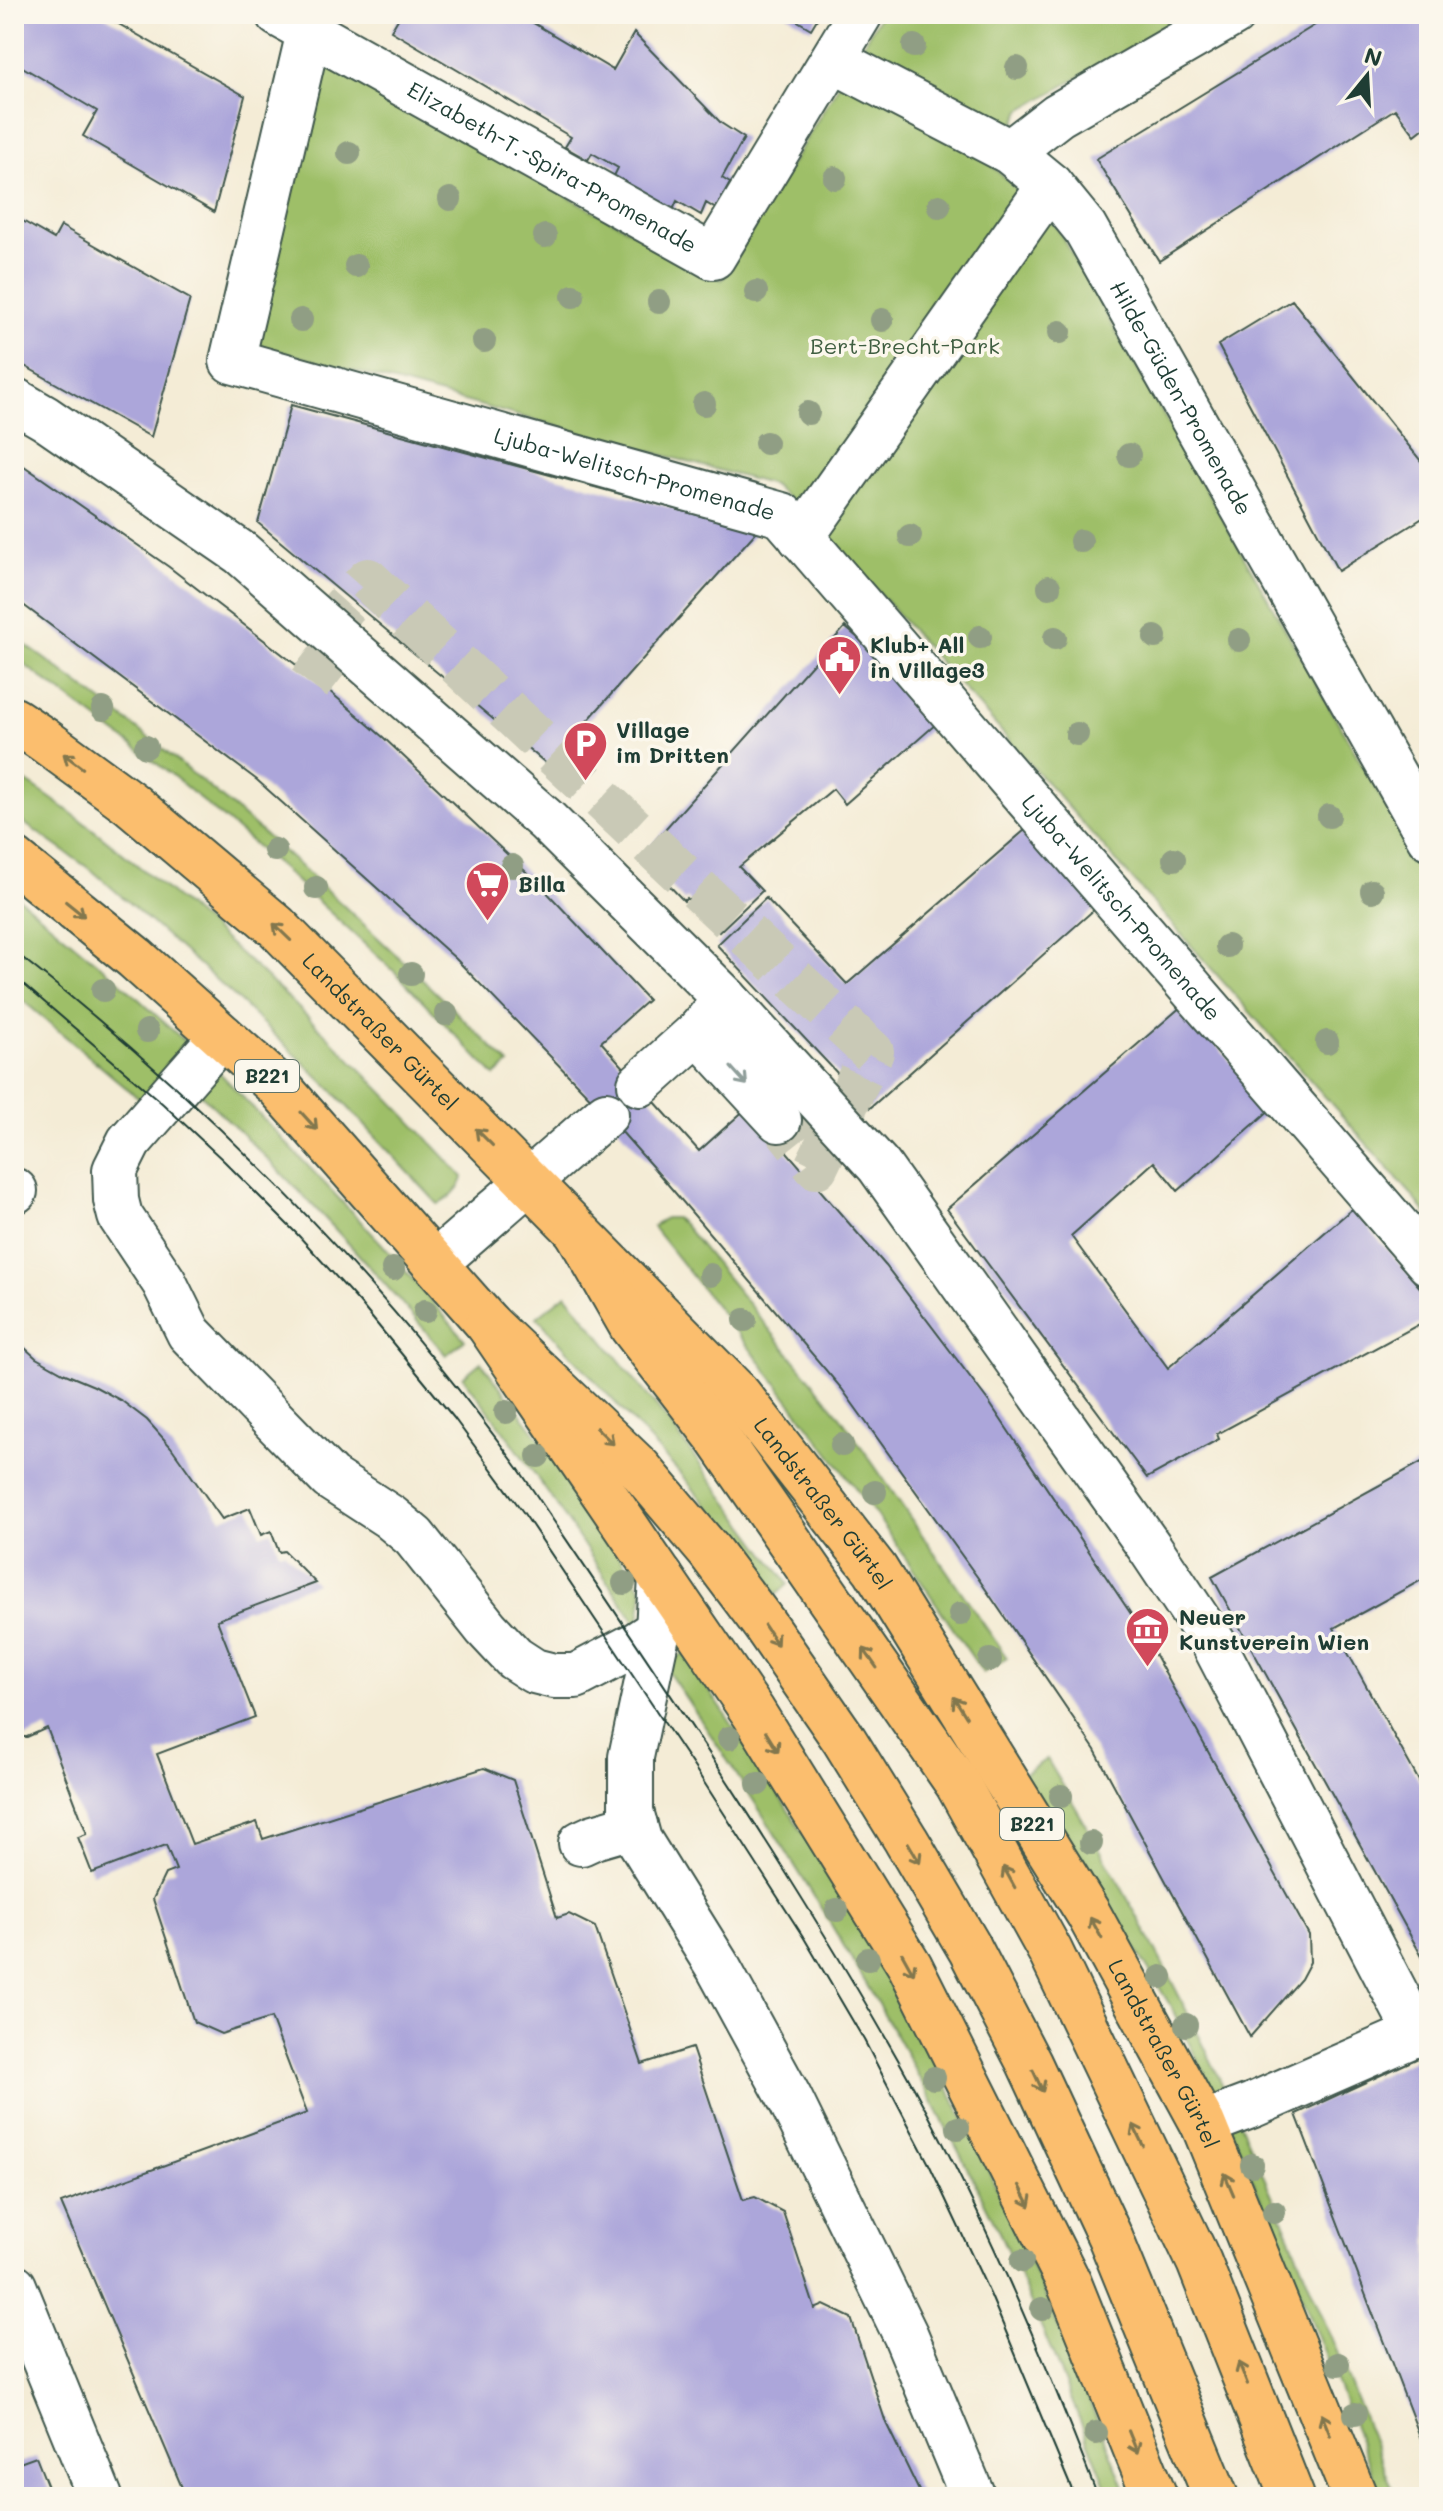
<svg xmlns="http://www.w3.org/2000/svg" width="1443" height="2511" font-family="Mali,sans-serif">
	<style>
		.green { fill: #9ebf68; stroke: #5e7e4e; stroke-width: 2 }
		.building { fill: #aca6da }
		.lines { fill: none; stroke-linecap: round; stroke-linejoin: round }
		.minor-tunnel { stroke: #c9c9b6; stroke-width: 44; stroke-dasharray: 44 22; stroke-linecap: butt }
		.minor-casing { stroke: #3f574c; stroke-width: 48 }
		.major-casing { stroke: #3f574c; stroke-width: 48 }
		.highway-casing { stroke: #3f574c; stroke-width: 48 }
		.minor { stroke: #fff; stroke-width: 44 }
		.major { stroke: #fbbe6e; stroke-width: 44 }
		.highway { stroke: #fbbe6e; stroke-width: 44 }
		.tram { stroke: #1f3d34; stroke-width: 2 }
		.tree { fill: #909e84 }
		.oneway { stroke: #82774e }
		.oneway2 { stroke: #8f9e9a }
		.labels { text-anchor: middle; stroke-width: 7; stroke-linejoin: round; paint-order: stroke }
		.shield { fill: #fbf7ec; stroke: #61756b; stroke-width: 2 }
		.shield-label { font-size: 20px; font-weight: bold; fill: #1f3d34 }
		.street-label { font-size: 22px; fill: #1f3d34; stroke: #fbf7ec }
		.park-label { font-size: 22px; fill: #3f5e41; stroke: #fbf7ec }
		.poi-label { font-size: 22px; font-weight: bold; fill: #1f3d34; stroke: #fbf7ec; text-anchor: start }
	</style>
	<rect width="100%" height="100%" fill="#fbf7ec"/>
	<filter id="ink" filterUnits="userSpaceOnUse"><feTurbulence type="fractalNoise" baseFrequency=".0125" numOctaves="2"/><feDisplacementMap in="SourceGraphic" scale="16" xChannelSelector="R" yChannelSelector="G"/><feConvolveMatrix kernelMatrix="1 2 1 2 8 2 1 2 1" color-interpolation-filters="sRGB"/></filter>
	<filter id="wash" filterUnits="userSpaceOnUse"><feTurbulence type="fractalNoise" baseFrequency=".006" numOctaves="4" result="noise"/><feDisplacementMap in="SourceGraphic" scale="32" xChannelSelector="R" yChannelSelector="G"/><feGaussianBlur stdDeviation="1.8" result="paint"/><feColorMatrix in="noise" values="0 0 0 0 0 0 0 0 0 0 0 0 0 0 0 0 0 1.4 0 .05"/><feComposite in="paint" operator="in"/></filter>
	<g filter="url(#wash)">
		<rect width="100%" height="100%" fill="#f4ecd6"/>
		<path class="green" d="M881,14H1191L1021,110L993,167L1056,226L1429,882V1218L1412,1195L830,538L773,485L254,344L321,63L722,280Z
			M14,637C194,763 353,910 509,1064L495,1076L396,973L274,861L172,775L14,657Z
			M14,774C66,806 113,845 160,884C270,975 367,1073 463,1177C462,1187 447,1201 438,1204L332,1090L232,994L94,872L14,816Z
			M14,894L120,982L191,1047L143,1102L14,993Z
			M217,1070L382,1244L465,1340L446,1355C368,1262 287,1174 198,1092Z
			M665,1218H675L683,1224L838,1413L1007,1658L983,1673L879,1519L755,1355L653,1227Z
			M566,1294L668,1421L788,1584L777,1594L686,1480L537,1317Z
			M481,1362L543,1443L643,1591L638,1627C582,1542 526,1458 463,1377Z
			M684,1653C774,1786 864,1922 937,2066C1009,2206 1070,2351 1128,2497H1111C1069,2394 1029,2290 979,2191C887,2008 780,1835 664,1666Z
			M1047,1759C1092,1834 1135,1909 1174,1986C1259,2151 1326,2326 1396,2497H1382L1305,2304L1231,2128L1170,2005L1123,1928L1073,1858L1022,1775Z"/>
		<g id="blocks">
			<path class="building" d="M14,14H101L245,96L214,212L83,136L97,111L14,62Z
				M401,14H518L613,70L634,33L721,123L744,138L722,178L730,183L716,209L706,203L701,215L677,201L673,210L614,176L618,168L592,153L588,160L565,147L571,137L391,31Z
				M786,14H820L811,29Z
				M1333,14H1429V124L1415,135L1395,109L1159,261L1096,159Z
				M14,216L54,239L61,226L190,299L151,437L14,360Z
				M1292,300L1429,471V514L1338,571L1218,345Z
				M291,405L757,531L548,765L258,523Z
				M14,459L169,567L321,684L384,738L541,886L648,1000L601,1042L699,1151L748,1107L886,1266L989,1402L1139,1626L1309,1935L1310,1962L1301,1979L1250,2037L1095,1750L978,1578L842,1389L665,1181L606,1114L456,959L257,780L14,598Z
				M845,627L885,661L936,724L845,804L833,789L739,867L762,891L719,932L687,898L684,901L641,856Z
				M1025,830L1096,908L870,1108L717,945L766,898L847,984Z
				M1182,1006L1271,1109L1178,1191L1154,1162L1071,1236L1168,1368L1352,1209L1429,1298V1319L1217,1434L1219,1439L1147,1478L947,1209Z
				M14,1338L36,1358L63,1373L94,1386L122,1401L147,1420L171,1447L222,1519L250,1508L261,1535L271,1531L279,1552L284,1551L316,1583L217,1620L255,1717L157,1754L192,1844L257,1822L263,1839L484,1768L513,1780L557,1918L569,1914L595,1927L642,2064L692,2048L743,2200L755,2197L783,2212L815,2309L824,2305L851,2318L886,2423L922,2497H186L61,2203L307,2113L271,2018L221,2034L194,2022L153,1899L165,1874L176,1870L166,1845L92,1873L78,1837L87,1834L47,1728L27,1737H14Z
				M1429,1458V1576L1334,1628L1429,1799V1959L1425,1962L1212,1577Z
				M1429,2053L1427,2161L1429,2460L1296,2114Z
				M36,2457L52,2497H14V2465Z"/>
		</g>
	</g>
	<g filter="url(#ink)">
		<use href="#blocks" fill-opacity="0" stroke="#3f574c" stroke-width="2"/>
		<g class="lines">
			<path class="minor-tunnel" d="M340,680L304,652L368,580L872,1052L816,1167L779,1120"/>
			<defs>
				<g id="minor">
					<path id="s1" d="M278,14L713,257L860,14"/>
					<path id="s2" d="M309,32L232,361L782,515L1429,1263"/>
					<path id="s3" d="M833,60L1010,152L1050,185L1085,228L1429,837"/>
					<path d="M1010,152L1058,115L1233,14"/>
					<path d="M14,400L45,418L241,553L547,821L726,999L879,1166L1150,1548L1214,1644L1417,2034"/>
					<path d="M801,538L1050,185"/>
					<path d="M698,1032L779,1120"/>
					<path d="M222,1036L129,1142L115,1170L116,1200L120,1216L164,1282L189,1333L330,1478L390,1517L414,1537L486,1628L514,1658L534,1671L554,1676H576L637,1644L658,1630"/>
					<path d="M640,1084L698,1032L726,999"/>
					<path d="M14,1191H15"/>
					<path d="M435,1263L606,1114"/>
					<path d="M661,1577L658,1630L631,1757V1811L639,1840L718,1967L789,2097L906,2336L973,2497"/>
					<path d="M581,1843L594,1837L635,1825"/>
					<path d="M1203,2124L1253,2105L1429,2028"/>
					<path d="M14,2286L100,2497"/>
				</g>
				<g id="major">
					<path id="s4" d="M14,720L44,740L130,803L276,926L739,1395L875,1569L1088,1913L1203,2124L1355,2497"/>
					<path d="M14,860L135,958L278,1086L488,1324L753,1712L910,1966L1069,2283L1155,2497"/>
				</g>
				<path id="highway" d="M578,1233L632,1327L718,1438L957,1783L1050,1951L1199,2262L1292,2497
					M488,1324L639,1468L710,1552L764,1624L843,1738L906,1840L970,1949L1029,2063L1110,2237L1216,2497"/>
			</defs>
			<use href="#minor" class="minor-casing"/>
			<use href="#major" class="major-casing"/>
			<use href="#highway" class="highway-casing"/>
			<use href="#minor" class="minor"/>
			<use href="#major" class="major"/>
			<use href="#highway" class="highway"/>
			<path class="tram" d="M14,951C204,1100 376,1273 518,1468C650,1664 784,1858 900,2063C978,2201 1041,2349 1098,2497
				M14,976L163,1104L224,1161L298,1235L359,1302L454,1418L523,1512L698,1773L804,1938L864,2040L929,2164L991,2296L1075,2497"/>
		</g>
		<g class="tree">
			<circle cx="914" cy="46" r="12"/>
			<circle cx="1017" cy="68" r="12"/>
			<circle cx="349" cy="153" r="12"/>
			<circle cx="835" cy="178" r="12"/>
			<circle cx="450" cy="199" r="12"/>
			<circle cx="939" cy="206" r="12"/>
			<circle cx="545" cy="236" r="12"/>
			<circle cx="356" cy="266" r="12"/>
			<circle cx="756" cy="292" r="12"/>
			<circle cx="573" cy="296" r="12"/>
			<circle cx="659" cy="302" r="12"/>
			<circle cx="301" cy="320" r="12"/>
			<circle cx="882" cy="320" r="12"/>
			<circle cx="1060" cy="332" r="12"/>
			<circle cx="484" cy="341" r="12"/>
			<circle cx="704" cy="404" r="12"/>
			<circle cx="808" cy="413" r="12"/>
			<circle cx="766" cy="443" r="12"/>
			<circle cx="1129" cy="455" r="12"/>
			<circle cx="910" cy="536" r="12"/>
			<circle cx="1081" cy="541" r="12"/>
			<circle cx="1049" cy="587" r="12"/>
			<circle cx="980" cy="637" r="12"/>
			<circle cx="1155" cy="637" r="12"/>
			<circle cx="1055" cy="638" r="12"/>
			<circle cx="1239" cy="640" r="12"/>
			<circle cx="103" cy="709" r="12"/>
			<circle cx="1077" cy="734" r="12"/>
			<circle cx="146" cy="747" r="12"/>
			<circle cx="1329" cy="816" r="12"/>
			<circle cx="275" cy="850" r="12"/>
			<circle cx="1174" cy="859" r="12"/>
			<circle cx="512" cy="866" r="12"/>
			<circle cx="316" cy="888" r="12"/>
			<circle cx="1372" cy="891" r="12"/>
			<circle cx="1227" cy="946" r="12"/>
			<circle cx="411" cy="974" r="12"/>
			<circle cx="103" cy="990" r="12"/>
			<circle cx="446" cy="1014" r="12"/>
			<circle cx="147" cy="1031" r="12"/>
			<circle cx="1327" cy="1042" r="12"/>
			<circle cx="393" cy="1269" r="12"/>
			<circle cx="710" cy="1275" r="12"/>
			<circle cx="425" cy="1311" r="12"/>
			<circle cx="745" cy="1320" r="12"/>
			<circle cx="506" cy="1412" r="12"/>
			<circle cx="842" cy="1445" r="12"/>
			<circle cx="538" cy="1456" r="12"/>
			<circle cx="875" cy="1492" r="12"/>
			<circle cx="624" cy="1583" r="12"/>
			<circle cx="960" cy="1614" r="12"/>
			<circle cx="990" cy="1660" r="12"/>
			<circle cx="729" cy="1738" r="12"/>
			<circle cx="758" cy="1784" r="12"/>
			<circle cx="1061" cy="1796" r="12"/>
			<circle cx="1091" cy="1843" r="12"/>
			<circle cx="837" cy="1910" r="12"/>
			<circle cx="868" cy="1959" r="12"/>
			<circle cx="1161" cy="1977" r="12"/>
			<circle cx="1186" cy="2025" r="12"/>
			<circle cx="934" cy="2078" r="12"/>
			<circle cx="958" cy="2128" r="12"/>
			<circle cx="1252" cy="2165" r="12"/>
			<circle cx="1274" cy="2212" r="12"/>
			<circle cx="1022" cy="2261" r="12"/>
			<circle cx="1042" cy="2309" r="12"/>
			<circle cx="1338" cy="2364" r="12"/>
			<circle cx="1355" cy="2414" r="12"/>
			<circle cx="1096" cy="2433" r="12"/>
		</g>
		<defs><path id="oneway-shaft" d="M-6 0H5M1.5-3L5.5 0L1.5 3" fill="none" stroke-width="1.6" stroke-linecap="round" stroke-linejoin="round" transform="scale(2)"/></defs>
		<g class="oneway">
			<use href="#oneway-shaft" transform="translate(73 761) rotate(-143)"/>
			<use href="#oneway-shaft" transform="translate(75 909) rotate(39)"/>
			<use href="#oneway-shaft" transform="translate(282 932) rotate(-136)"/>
			<use href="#oneway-shaft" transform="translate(309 1121) rotate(48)"/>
			<use href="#oneway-shaft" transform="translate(484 1137) rotate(-135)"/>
			<use href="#oneway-shaft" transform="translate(605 1436) rotate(44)"/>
			<use href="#oneway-shaft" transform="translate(771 1635) rotate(56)"/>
			<use href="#oneway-shaft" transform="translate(870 1658) rotate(-125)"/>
			<use href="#oneway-shaft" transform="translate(960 1707) rotate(-122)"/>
			<use href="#oneway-shaft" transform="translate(772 1742) rotate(58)"/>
			<use href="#oneway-shaft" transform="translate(914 1853) rotate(60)"/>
			<use href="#oneway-shaft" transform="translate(1009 1877) rotate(-119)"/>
			<use href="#oneway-shaft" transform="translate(1096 1928) rotate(-119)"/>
			<use href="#oneway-shaft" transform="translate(908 1964) rotate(61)"/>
			<use href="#oneway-shaft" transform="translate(1038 2081) rotate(65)"/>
			<use href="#oneway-shaft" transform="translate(1138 2135) rotate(-116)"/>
			<use href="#oneway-shaft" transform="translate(1229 2184) rotate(-113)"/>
			<use href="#oneway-shaft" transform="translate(1025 2196) rotate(63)"/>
			<use href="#oneway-shaft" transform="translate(1243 2373) rotate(-112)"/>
			<use href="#oneway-shaft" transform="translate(1326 2425) rotate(-112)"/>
			<use href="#oneway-shaft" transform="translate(1133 2442) rotate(68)"/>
		</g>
		<use class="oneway2" href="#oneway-shaft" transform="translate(739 1076) rotate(48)"/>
	</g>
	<defs>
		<symbol id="civic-pin" viewBox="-11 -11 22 30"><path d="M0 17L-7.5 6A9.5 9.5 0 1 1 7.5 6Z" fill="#d1495b" stroke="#fbf7ec"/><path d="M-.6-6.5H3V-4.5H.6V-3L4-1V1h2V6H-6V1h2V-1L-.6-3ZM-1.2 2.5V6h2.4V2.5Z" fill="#fff"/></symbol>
		<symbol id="parking-pin" viewBox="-11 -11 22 30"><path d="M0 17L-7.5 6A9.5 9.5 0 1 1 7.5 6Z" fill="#d1495b" stroke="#fbf7ec"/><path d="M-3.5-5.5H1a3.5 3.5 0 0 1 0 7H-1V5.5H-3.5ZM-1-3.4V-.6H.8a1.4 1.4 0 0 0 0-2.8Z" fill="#fff"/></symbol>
		<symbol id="supermarket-pin" viewBox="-11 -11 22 30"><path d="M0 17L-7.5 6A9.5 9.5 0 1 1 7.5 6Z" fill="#d1495b" stroke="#fbf7ec"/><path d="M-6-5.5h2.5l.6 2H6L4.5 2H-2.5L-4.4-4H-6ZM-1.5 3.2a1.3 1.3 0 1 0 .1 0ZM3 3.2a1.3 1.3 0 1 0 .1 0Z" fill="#fff"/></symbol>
		<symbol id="museum-pin" viewBox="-11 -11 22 30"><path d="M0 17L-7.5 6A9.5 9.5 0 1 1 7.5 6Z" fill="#d1495b" stroke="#fbf7ec"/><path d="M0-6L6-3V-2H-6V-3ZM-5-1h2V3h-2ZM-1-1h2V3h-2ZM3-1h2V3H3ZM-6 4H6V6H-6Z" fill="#fff"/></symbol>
	</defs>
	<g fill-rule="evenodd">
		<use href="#civic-pin" x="814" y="632" width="51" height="69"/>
		<use href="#parking-pin" x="560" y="718" width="51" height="69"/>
		<use href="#supermarket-pin" x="462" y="858" width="51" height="69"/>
		<use href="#museum-pin" x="1122" y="1604" width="51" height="69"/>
	</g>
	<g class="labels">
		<g class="shield">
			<rect x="235" y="1060" width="64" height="32" rx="6"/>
			<rect x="1000" y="1808" width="64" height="32" rx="6"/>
		</g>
		<g class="shield-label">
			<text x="267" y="1083">B221</text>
			<text x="1032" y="1831">B221</text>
		</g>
		<g class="street-label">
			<text dy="8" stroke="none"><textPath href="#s1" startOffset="314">Elizabeth-T.-Spira-Promenade</textPath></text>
			<text dy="8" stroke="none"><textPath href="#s3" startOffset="502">Hilde-Güden-Promenade</textPath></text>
			<text dy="8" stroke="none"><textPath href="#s2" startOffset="756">Ljuba-Welitsch-Promenade</textPath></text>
			<text dy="8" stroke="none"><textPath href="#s2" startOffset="1428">Ljuba-Welitsch-Promenade</textPath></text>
			<text dy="8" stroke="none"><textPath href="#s4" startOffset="482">Landstraßer Gürtel</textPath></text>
			<text dy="8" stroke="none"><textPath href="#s4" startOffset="1130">Landstraßer Gürtel</textPath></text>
			<text dy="8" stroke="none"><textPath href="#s4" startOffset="1778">Landstraßer Gürtel</textPath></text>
		</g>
		<g class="park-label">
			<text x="905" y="354">Bert-Brecht-Park</text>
		</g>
		<g class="poi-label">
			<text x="870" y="653">Klub+ All<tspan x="870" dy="25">in Village3</tspan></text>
			<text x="616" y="738">Village<tspan x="616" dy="25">im Dritten</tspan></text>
			<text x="518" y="892">Billa</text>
			<text x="1179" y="1625">Neuer<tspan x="1179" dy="25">Kunstverein Wien</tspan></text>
		</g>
	</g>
	<rect width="1443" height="2511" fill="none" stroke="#fbf7ec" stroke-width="48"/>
	<g transform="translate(1367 76) rotate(18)" stroke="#fbf7ec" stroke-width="6" paint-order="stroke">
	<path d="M0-6L14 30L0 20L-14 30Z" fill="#1f3d34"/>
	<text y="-12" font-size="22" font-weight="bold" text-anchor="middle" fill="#1f3d34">N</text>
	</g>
</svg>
